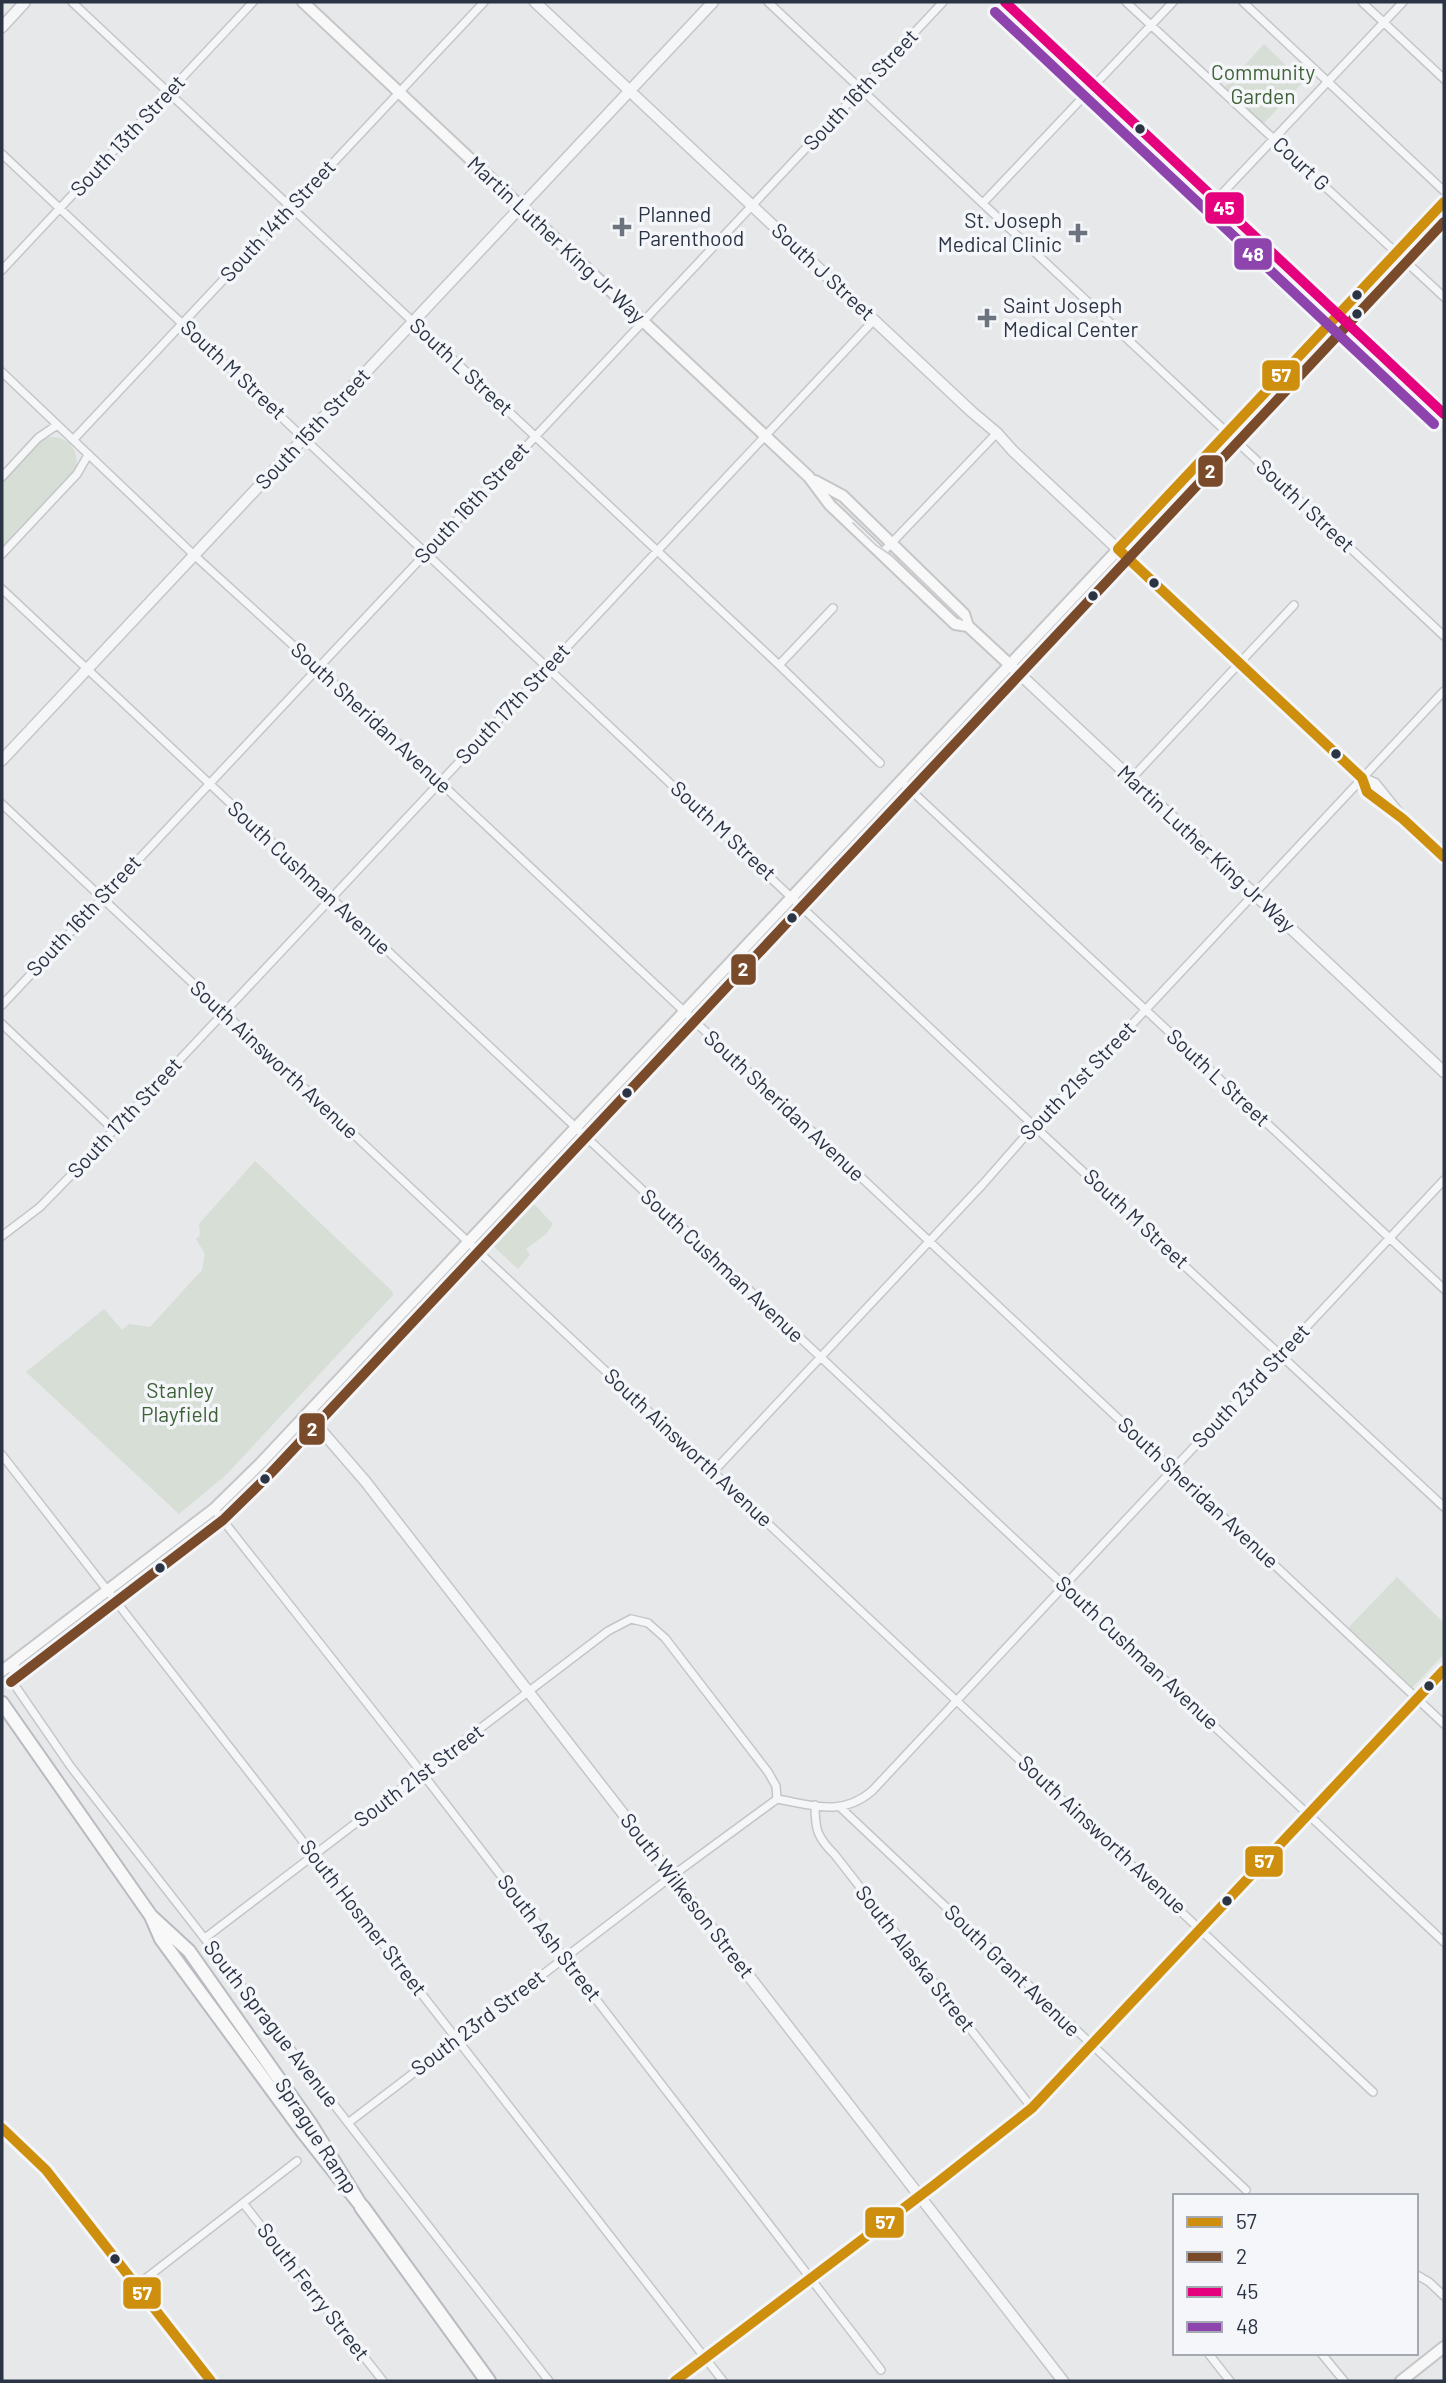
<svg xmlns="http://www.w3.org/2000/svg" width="1446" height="2383" font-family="Barlow,sans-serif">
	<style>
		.green { fill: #d6ded6 }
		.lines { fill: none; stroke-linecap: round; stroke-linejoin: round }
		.minor-casing { stroke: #c4c6c8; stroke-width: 10 }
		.tertiary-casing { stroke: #c4c6c8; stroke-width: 13 }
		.secondary-casing { stroke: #c4c6c8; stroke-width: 14 }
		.trunk-casing { stroke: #b8bbbf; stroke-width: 16 }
		.motorway-casing { stroke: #b8bbbf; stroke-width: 18 }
		.minor { stroke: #f5f6f7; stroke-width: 7 }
		.tertiary { stroke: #f5f6f7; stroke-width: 10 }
		.secondary { stroke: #f8f8f8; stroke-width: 10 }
		.trunk { stroke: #f8f8f8; stroke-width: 12 }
		.motorway { stroke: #f8f8f8; stroke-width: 14 }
		.tram { stroke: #cecfd2; stroke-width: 2 }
		.bus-1-casing { stroke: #f4f6f9; stroke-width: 16 }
		.bus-2-casing { stroke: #f4f6f9; stroke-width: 16 }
		.bus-3-casing { stroke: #f4f6f9; stroke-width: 16 }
		.bus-4-casing { stroke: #f4f6f9; stroke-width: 16 }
		.bus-1 { stroke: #ce8f0e; stroke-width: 10 }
		.bus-2 { stroke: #7a4b2a; stroke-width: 10 }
		.bus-3 { stroke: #e5007d; stroke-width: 10 }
		.bus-4 { stroke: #8e44ad; stroke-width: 10 }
		.bus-dot { fill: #2b3445; stroke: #f4f6f9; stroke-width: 2.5 }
		.poi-dot { fill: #6c737f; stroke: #f4f6f9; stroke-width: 2.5 }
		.labels { text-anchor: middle; stroke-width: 7; stroke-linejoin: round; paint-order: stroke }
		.park-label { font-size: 21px; fill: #3f6138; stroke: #f4f6f9 }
		.street-label { font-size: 21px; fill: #2b3445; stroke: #f4f6f9 }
		.poi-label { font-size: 21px; fill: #2b3445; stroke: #f4f6f9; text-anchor: start }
		.line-badge { stroke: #f4f6f9; stroke-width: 2.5 }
		.badge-label { font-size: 19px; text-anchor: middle; font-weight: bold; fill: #fff }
	</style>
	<rect width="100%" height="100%" fill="#e6e8ea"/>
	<path class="green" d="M1264,44L1303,82L1263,124L1224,88Z
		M50,437C69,436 80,452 76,470L2,550V480L40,440Z
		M255,1161L392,1291L393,1295L226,1475L179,1514L26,1372L104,1309L122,1330L129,1324L150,1327L202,1270L205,1254L196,1239L200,1235L199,1224Z
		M530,1200L553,1224L546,1234L526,1249L530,1255L518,1269L490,1243Z
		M1397,1577L1444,1623V1654L1412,1688L1348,1628Z"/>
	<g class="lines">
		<defs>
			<path id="minor" d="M72,2L779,665L880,763
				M768,2L1444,636
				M1126,2L1444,297
				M1243,2L1444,191
				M1362,2L1444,79
				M2,154L1034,1126L1444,1507
				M1216,200L1403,2
				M983,203L1173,2
				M2,270L253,2
				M2,372L194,555L318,668L1444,1724
				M73,440L484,2
				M2,477L38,438L57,425
				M2,554L77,474L88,455
				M881,554L994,436
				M2,589L1444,1942
				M779,665L833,608
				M1131,779L1294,605
				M901,781L1444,1289
				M2,804L1373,2092
				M2,1005L943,2
				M2,1024L114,1130
				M2,1236L40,1207L79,1167L874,320
				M2,1455L723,2381
				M713,1472L983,1184L1034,1126L1092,1067L1444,691
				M214,1509L422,1773L881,2370
				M17,1660L13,1672L16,1687L71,1767L549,2381
				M777,1799C812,1805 842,1817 872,1791L1444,1180
				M815,1805C815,1830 817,1837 835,1855L1032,2108
				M841,1808L1246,2190
				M205,1938L608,1631L631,1619L648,1623L665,1638L768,1772L776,1786L777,1799
				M348,2123L672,1876L777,1799
				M243,2203L383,2381
				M1417,2275L1429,2282L1444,2296
				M136,2286L297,2161
				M1208,2353L1230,2381
				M1321,2353L1344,2381"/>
			<path id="tertiary" d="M535,2L630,91
				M2,27L25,2
				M635,96L972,412L997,433L1013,451L1362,778L1375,784L1403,819
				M1009,664L1444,1072
				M2,760L713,2
				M1362,778L1367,792L1403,819L1444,857
				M307,1414L365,1481L1063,2381
				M2,2128L46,2170L211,2381
				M675,2381L933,2186L1032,2108L1444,1670"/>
			<path id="secondary" d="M303,2L809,477L830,505L955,624L968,626L1009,664
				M1005,2L1444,414
				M815,481L843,496L964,614L968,626
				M2,1671L214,1509L261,1463L1444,202
				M1401,2381L1444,2347"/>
			<path id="trunk" d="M2,1703L151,1916L161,1939L302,2131L362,2207L310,2123L189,1951L151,1916"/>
			<path id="motorway" d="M362,2207L488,2381"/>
		</defs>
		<use href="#minor" class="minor-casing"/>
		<use href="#tertiary" class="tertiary-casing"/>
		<use href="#secondary" class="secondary-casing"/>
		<use href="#trunk" class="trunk-casing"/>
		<use href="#motorway" class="motorway-casing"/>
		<use href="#minor" class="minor"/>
		<use href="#tertiary" class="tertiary"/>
		<use href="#secondary" class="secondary"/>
		<use href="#trunk" class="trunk"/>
		<use href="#motorway" class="motorway"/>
		<path class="tram" d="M853,523L876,545L901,562L962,620"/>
		<defs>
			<path id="bus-1" d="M1118,549L1444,202
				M1118,549L1362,778L1367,792L1403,819L1444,857
				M2,2128L46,2170L211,2381
				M675,2381L933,2186L1032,2108L1444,1670"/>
			<path id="bus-2" d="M11,1682L223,1520L271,1473L1444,222"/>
			<path id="bus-3" d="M1005,2L1444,414"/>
			<path id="bus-4" d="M995,12L1434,424"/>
		</defs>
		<use href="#bus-1" class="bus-1-casing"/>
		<use href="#bus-2" class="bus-2-casing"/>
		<use href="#bus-3" class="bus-3-casing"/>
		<use href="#bus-4" class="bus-4-casing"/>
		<use href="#bus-1" class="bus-1"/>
		<use href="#bus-2" class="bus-2"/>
		<use href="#bus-3" class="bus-3"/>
		<use href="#bus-4" class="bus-4"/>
	</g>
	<g class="bus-dot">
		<circle cx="1140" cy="129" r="6"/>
		<circle cx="1357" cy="295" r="6"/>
		<circle cx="1357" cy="314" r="6"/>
		<circle cx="1154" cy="583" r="6"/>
		<circle cx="1093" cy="596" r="6"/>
		<circle cx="1336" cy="754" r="6"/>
		<circle cx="792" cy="918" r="6"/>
		<circle cx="627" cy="1093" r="6"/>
		<circle cx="265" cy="1479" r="6"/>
		<circle cx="160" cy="1568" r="6"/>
		<circle cx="1429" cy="1686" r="6"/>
		<circle cx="1227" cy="1901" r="6"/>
		<circle cx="115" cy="2259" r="6"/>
	</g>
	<g class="poi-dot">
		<path d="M618.5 216.5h7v7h7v7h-7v7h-7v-7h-7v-7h7z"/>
		<path d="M1074.5 222.5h7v7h7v7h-7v7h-7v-7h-7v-7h7z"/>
		<path d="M983.5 307.5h7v7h7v7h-7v7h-7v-7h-7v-7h7z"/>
	</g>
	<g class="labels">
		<g class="park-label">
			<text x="1263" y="80">Community<tspan x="1263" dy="24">Garden</tspan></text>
			<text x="180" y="1398">Stanley<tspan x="180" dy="24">Playfield</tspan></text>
		</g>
		<g class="street-label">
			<text transform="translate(861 90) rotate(-47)" y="7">South 16th Street</text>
			<text transform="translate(128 136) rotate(-47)" y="7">South 13th Street</text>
			<text transform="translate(1301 164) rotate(43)" y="7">Court G</text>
			<text transform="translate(278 221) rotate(-47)" y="7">South 14th Street</text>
			<text transform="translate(556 240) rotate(43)" y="7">Martin Luther King Jr Way</text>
			<text transform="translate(823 272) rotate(43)" y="7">South J Street</text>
			<text transform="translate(461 367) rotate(43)" y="7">South L Street</text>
			<text transform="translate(233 370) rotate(43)" y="7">South M Street</text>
			<text transform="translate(313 429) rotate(-47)" y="7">South 15th Street</text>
			<text transform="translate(472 503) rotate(-47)" y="7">South 16th Street</text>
			<text transform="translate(1305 506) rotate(43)" y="7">South I Street</text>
			<text transform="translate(513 704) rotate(-47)" y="7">South 17th Street</text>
			<text transform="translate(371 718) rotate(43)" y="7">South Sheridan Avenue</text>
			<text transform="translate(723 831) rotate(43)" y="7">South M Street</text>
			<text transform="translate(1206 849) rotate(43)" y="7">Martin Luther King Jr Way</text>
			<text transform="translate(309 878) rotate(43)" y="7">South Cushman Avenue</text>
			<text transform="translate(84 916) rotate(-47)" y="7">South 16th Street</text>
			<text transform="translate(274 1060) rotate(43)" y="7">South Ainsworth Avenue</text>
			<text transform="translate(1218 1078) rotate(43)" y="7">South L Street</text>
			<text transform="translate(1078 1081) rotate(-46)" y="7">South 21st Street</text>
			<text transform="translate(784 1106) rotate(43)" y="7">South Sheridan Avenue</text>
			<text transform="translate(125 1118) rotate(-47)" y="7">South 17th Street</text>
			<text transform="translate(1136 1219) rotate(43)" y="7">South M Street</text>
			<text transform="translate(722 1266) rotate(43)" y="7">South Cushman Avenue</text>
			<text transform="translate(1251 1386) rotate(-47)" y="7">South 23rd Street</text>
			<text transform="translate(688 1448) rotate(43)" y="7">South Ainsworth Avenue</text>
			<text transform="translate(1198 1493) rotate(43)" y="7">South Sheridan Avenue</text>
			<text transform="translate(1137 1653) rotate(43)" y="7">South Cushman Avenue</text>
			<text transform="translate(419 1776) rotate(-37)" y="7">South 21st Street</text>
			<text transform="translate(1102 1835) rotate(43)" y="7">South Ainsworth Avenue</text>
			<text transform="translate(687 1896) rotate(52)" y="7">South Wilkeson Street</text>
			<text transform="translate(363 1918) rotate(52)" y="7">South Hosmer Street</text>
			<text transform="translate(549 1938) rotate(52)" y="7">South Ash Street</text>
			<text transform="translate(915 1959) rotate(52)" y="7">South Alaska Street</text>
			<text transform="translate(1012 1971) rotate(44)" y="7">South Grant Avenue</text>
			<text transform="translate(478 2023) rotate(-37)" y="7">South 23rd Street</text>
			<text transform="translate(271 2024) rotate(52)" y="7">South Sprague Avenue</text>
			<text transform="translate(316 2136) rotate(57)" y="7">Sprague Ramp</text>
			<text transform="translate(313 2292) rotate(52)" y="7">South Ferry Street</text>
		</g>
		<g class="poi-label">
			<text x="638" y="222">Planned<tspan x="638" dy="24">Parenthood</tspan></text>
			<text x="1062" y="228" text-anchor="end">St. Joseph<tspan x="1062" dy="24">Medical Clinic</tspan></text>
			<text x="1003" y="313">Saint Joseph<tspan x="1003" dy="24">Medical Center</tspan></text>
		</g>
	</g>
	<g class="line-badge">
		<rect x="1204" y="191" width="41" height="34" rx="7" fill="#e5007d"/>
		<rect x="1233" y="237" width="40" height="34" rx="7" fill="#8e44ad"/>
		<rect x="1261" y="359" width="40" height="33" rx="7" fill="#ce8f0e"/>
		<rect x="1197" y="454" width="27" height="34" rx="7" fill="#7a4b2a"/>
		<rect x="730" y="953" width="27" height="33" rx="7" fill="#7a4b2a"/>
		<rect x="298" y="1412" width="28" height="34" rx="7" fill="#7a4b2a"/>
		<rect x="1244" y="1845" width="40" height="33" rx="7" fill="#ce8f0e"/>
		<rect x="864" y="2206" width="41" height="33" rx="7" fill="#ce8f0e"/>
		<rect x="122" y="2276" width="40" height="34" rx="7" fill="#ce8f0e"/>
	</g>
	<g class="badge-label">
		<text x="1224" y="215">45</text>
		<text x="1253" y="261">48</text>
		<text x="1281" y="382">57</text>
		<text x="1210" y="478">2</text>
		<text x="743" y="976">2</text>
		<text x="312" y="1436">2</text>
		<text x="1264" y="1868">57</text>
		<text x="885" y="2229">57</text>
		<text x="142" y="2300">57</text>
	</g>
	<rect width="1446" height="2383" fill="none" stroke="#2b3445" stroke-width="7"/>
	<rect x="1173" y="2194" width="245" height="161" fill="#f4f6f9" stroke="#a4a8b1" stroke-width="2"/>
	<rect x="1187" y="2217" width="35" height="10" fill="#ce8f0e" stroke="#a4a8b1" stroke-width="2"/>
	<text x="1236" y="2229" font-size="21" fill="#2b3445">57</text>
	<rect x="1187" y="2252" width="35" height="10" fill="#7a4b2a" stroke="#a4a8b1" stroke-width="2"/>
	<text x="1236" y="2264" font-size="21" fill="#2b3445">2</text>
	<rect x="1187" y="2287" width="35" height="10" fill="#e5007d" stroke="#a4a8b1" stroke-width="2"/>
	<text x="1236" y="2299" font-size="21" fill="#2b3445">45</text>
	<rect x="1187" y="2322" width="35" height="10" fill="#8e44ad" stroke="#a4a8b1" stroke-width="2"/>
	<text x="1236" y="2334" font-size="21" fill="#2b3445">48</text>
</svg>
